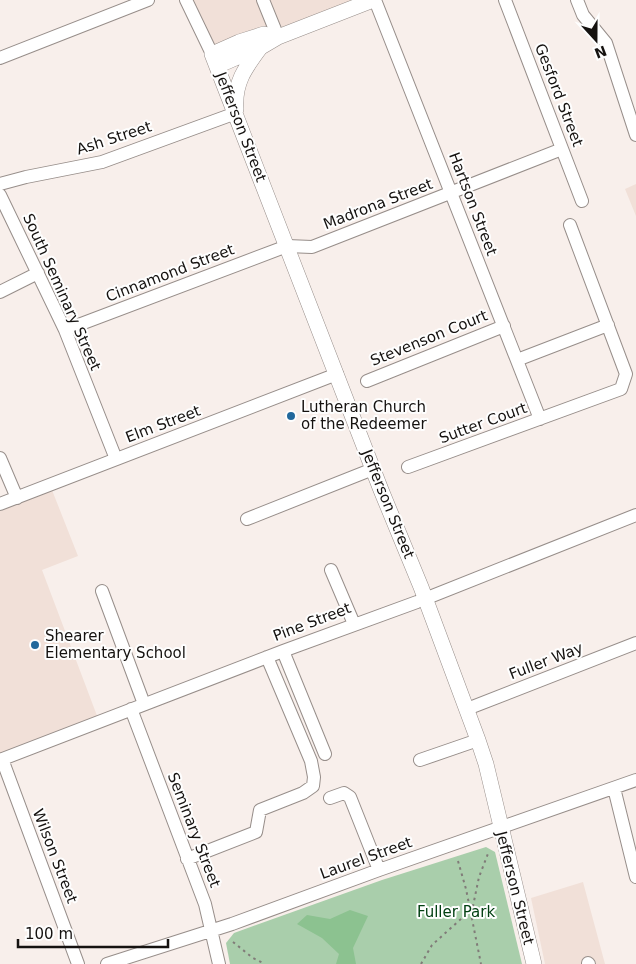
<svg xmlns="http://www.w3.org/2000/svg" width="636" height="964" font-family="'DejaVu Sans',sans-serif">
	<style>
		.built { fill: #f1e0d8 }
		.green { fill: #a9ceab }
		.forest { fill: #8cc290 }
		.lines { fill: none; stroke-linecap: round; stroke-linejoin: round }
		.minor-casing { stroke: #978e8a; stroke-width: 14 }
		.major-casing { stroke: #978e8a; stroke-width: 16 }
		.path { stroke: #807b78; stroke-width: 2; stroke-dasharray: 2.5 4; stroke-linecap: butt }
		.minor { stroke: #fff; stroke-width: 12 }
		.major { stroke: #fff; stroke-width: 15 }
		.poi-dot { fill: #21689c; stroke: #fefefe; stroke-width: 2 }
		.labels { text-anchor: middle; stroke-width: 4; stroke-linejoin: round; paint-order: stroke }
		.street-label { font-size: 15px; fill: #151210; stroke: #fefefe }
		.poi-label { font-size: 15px; fill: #151210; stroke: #fefefe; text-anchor: start }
		.park-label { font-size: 15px; fill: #024012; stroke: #fefefe }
	</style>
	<rect width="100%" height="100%" fill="#f8efeb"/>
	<path class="built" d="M186,0H373L212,54Z
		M636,184V216L625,189Z
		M50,485L78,556L42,570L99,721L0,760V504Z
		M583,882L605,964H545L531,898Z"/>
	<path class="green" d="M486,847L495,852L522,964H230L226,943L234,933L382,880Z"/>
	<path class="forest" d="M350,910L368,916L353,948L356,964H336L339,954L322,938L297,924L307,915L330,919Z"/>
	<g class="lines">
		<defs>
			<path id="minor" d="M186,0L212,54
				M263,0L278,37
				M375,0L540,419
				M505,0L582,201
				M577,0L583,15L606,43L636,135
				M0,58L148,0
				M0,184L26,177L102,162L236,113
				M0,195L65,330L116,459
				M0,292L38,273
				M65,330L287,246L312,247L562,149
				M517,360L608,325
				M367,381L504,326
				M0,458L17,498
				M408,467L621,389L626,374L570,225
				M0,504L337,374
				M247,519L373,469
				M331,570L354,624
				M102,591L144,704
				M283,651L325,754
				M131,709L205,904L219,964
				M467,709L636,643
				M2,759L78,964
				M0,760L283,651L417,602L636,515
				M420,760L478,740
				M614,788L636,877
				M330,798L344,793L350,797L379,870
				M187,859L256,832L260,810L303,793L313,786L314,777L311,761L267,657
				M588,963L589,964
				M107,964L232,924L379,870L636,780"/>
			<path id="major" d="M278,37L264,34L239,42L212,54L381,490L421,587L478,740L486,764L534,964
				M217,66L261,47L278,37L373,0
				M236,109C234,83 245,68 260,48"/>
		</defs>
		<use href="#minor" class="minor-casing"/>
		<use href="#major" class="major-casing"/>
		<path class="path" d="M458,861L466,889L481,964
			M233,942L253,958L265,964
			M421,964L432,945L462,918L473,906L479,877L489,851"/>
		<use href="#minor" class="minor"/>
		<use href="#major" class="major"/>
	</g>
	<g class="poi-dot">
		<circle cx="291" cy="416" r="5"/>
		<circle cx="35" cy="645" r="5"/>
	</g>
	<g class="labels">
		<g class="street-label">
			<text transform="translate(559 95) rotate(69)" y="5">Gesford Street</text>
			<text transform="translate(241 127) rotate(69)" y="5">Jefferson Street</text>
			<text transform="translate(114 138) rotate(-18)" y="5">Ash Street</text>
			<text transform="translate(378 204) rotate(-21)" y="5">Madrona Street</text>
			<text transform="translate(473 204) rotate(69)" y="5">Hartson Street</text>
			<text transform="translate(170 273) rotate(-21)" y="5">Cinnamond Street</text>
			<text transform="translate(62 292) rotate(66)" y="5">South Seminary Street</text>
			<text transform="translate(429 338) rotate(-22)" y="5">Stevenson Court</text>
			<text transform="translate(483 423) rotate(-20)" y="5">Sutter Court</text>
			<text transform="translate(163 424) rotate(-21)" y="5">Elm Street</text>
			<text transform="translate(388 504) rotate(68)" y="5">Jefferson Street</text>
			<text transform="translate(312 622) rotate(-21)" y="5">Pine Street</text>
			<text transform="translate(546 661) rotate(-21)" y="5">Fuller Way</text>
			<text transform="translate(194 830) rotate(69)" y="5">Seminary Street</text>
			<text transform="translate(55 856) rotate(69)" y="5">Wilson Street</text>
			<text transform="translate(366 858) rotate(-20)" y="5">Laurel Street</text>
			<text transform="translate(515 888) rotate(76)" y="5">Jefferson Street</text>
		</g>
		<g class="poi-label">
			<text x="301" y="412">Lutheran Church<tspan x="301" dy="17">of the Redeemer</tspan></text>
			<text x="45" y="641">Shearer<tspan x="45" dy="17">Elementary School</tspan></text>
		</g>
		<g class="park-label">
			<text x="456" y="917">Fuller Park</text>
		</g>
	</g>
	<g transform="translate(596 40) rotate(159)" stroke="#fefefe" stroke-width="4" paint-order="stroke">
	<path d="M0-4L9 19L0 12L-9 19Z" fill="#151210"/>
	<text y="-8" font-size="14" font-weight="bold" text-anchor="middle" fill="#151210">N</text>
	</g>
	<path d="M18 939v8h150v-8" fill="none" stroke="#151210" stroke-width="2.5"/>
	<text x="25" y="939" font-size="15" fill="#151210" stroke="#fefefe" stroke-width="4" paint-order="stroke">100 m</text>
</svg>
